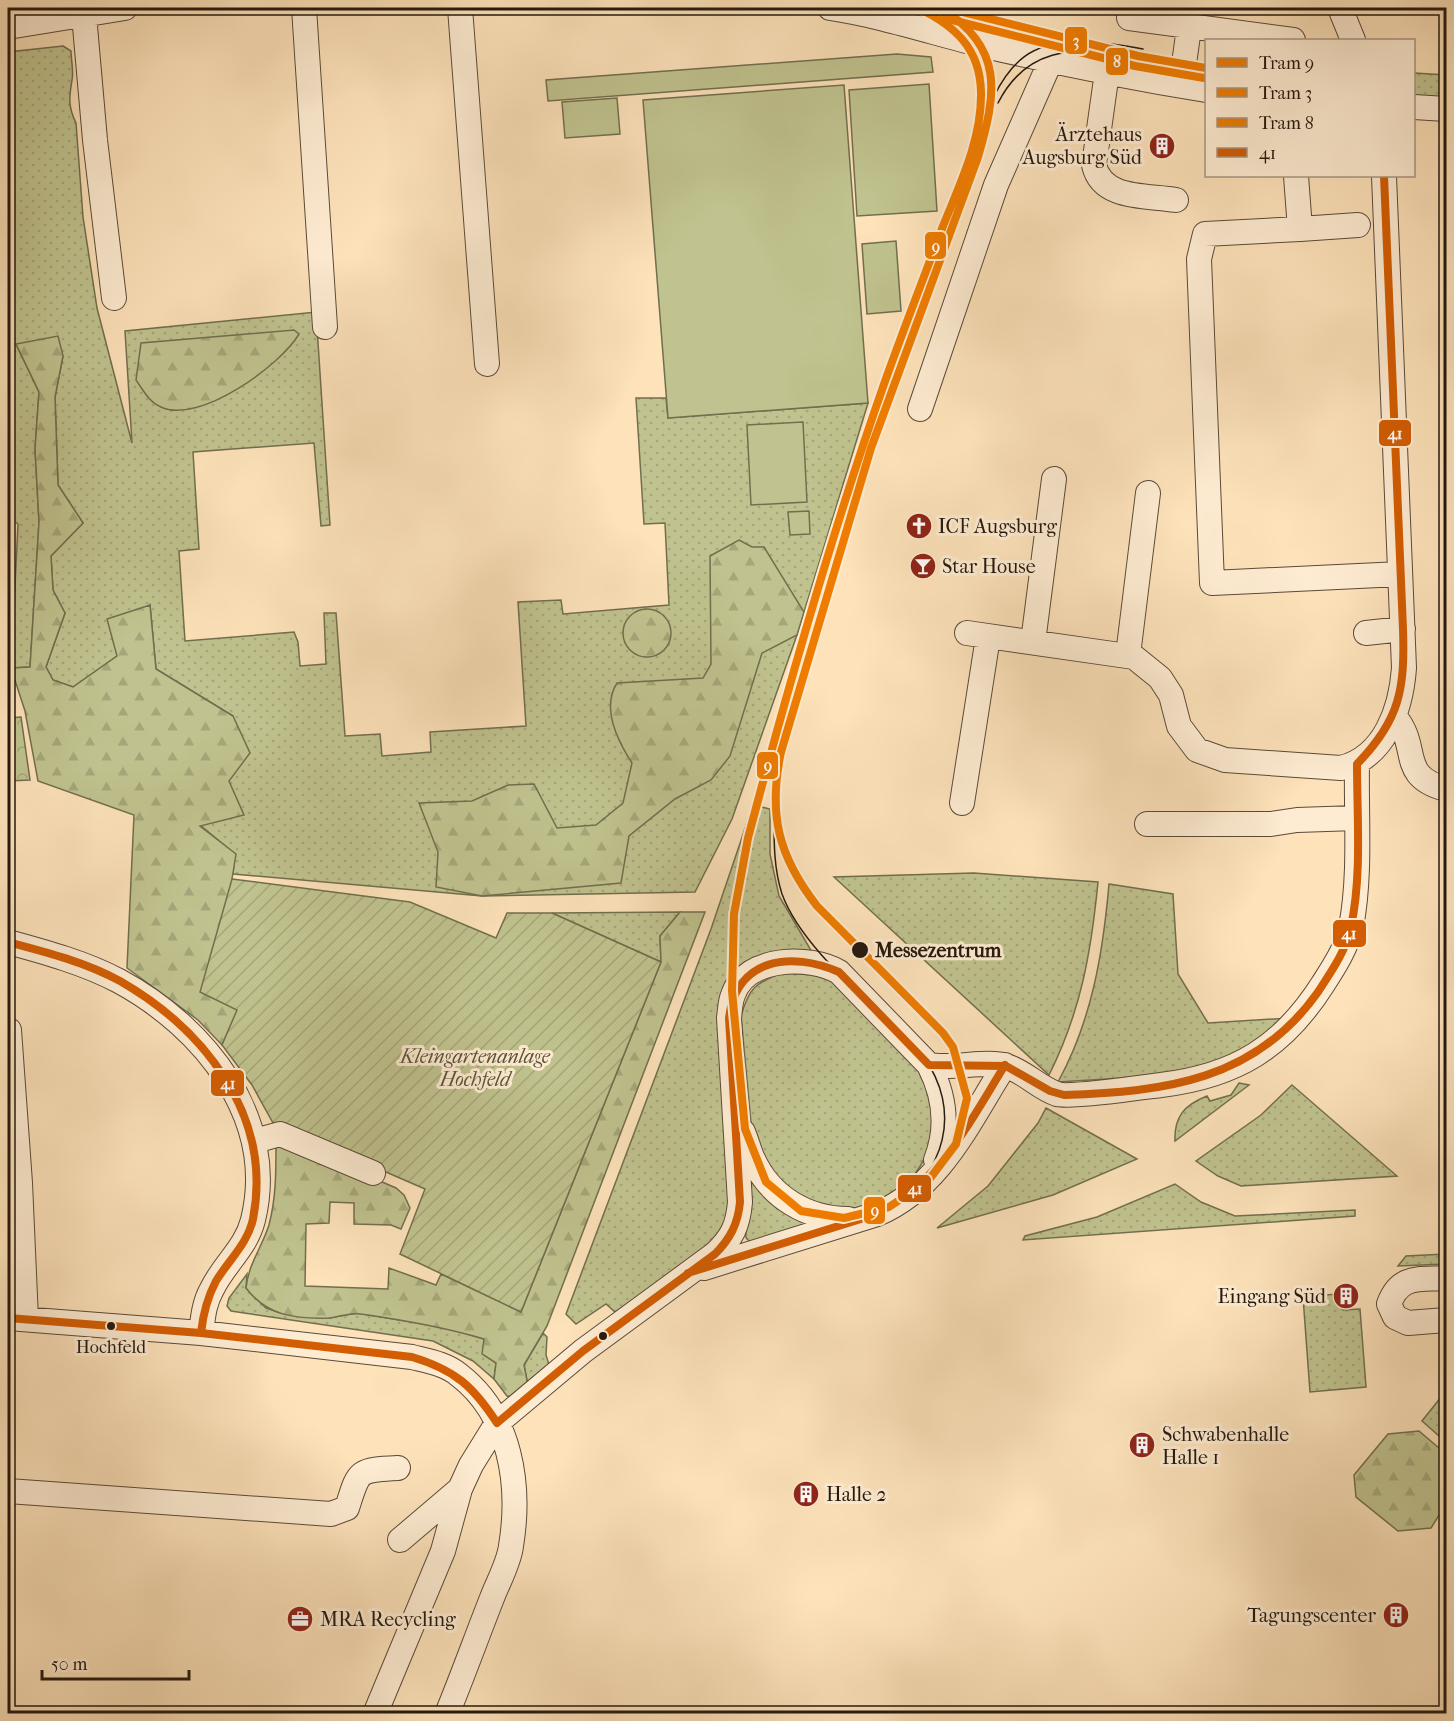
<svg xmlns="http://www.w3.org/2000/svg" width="1454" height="1721" font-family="'IM FELL French Canon',serif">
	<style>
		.grass { fill: url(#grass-dots); stroke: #726e4e; stroke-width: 1.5 }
		.forest { fill: url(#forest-firs); stroke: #726e4e; stroke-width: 1.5 }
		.park { fill: url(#park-crowns); stroke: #726e4e; stroke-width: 1.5 }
		.garden { fill: url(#garden-furrows); stroke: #726e4e; stroke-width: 1.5 }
		.pitch { fill: #c0c38f; stroke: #726e4e; stroke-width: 1.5 }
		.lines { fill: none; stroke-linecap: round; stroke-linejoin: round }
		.minor-casing { stroke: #5b4a39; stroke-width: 26 }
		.minor { stroke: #feecd2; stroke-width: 24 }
		.tram { stroke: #25180e; stroke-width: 1.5 }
		.bus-1-casing { stroke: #feecd2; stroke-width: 12 }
		.bus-1 { stroke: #d35d03; stroke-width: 8 }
		.tram-1-casing { stroke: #feecd2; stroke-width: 12 }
		.tram-2-casing { stroke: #feecd2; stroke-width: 12 }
		.tram-3-casing { stroke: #feecd2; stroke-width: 12 }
		.tram-1 { stroke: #ef7c00; stroke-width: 8 }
		.tram-2 { stroke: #ef7c00; stroke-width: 8 }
		.tram-3 { stroke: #ef7c00; stroke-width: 8 }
		.stop-dot { fill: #25180e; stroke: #feecd2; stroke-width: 2 }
		.labels { text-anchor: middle; stroke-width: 6; stroke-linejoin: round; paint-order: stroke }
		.bus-label { font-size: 18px; fill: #25180e; stroke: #feecd2 }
		.poi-label { font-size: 20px; fill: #25180e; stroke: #feecd2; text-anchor: start }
		.stop-label { font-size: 20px; font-weight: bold; fill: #25180e; stroke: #feecd2; text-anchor: start }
		.park-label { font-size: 20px; font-style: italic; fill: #5b543b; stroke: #feecd2 }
		.line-badge { stroke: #feecd2; stroke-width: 2 }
		.badge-label { font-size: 16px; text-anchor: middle; font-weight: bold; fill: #fff }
	</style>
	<defs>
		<pattern id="grass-dots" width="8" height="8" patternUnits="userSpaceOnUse" patternTransform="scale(1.5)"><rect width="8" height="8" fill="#c0c38f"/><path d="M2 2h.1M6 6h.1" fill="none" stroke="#a5a77a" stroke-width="1.8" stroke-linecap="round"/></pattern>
		<pattern id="forest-firs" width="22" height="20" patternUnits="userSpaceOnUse" patternTransform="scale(1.5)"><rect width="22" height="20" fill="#c0c38f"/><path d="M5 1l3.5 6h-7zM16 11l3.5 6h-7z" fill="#a5a77a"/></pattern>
		<pattern id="park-crowns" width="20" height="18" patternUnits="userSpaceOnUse" patternTransform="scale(1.5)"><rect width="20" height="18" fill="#c0c38f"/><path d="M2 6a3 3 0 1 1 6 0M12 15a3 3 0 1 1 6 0" fill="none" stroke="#a5a77a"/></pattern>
		<pattern id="garden-furrows" width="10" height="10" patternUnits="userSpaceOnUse" patternTransform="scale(1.5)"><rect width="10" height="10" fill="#c0c38f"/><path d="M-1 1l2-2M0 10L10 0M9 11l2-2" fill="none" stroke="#a5a77a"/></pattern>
	</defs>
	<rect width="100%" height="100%" fill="#fde2ba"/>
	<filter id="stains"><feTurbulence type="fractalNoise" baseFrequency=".00333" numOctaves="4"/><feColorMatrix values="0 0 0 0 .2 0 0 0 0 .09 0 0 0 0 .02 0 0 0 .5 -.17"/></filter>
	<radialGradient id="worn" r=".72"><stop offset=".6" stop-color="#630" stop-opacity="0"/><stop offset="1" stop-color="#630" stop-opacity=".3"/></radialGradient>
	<path class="grass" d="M63,46L71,51C71,60 74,72 72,80C69,97 68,107 76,123L83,217L97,308L132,443L125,331L316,312L330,525L321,526L314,443L193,452L199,549L179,551L185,641L294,632L298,642L300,666L326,664L324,613H336L345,736L380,734L382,756L431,752L430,732L526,726L518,602L561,600L563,614L669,605L665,523L644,524L636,398H666L668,418L868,403L797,635L732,819L695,892L482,896L233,874L235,854L200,825L229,781L233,716L156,669L150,605L117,656L73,687L53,680L46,667L65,613L53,590L51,556L83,523L58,485L55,397L63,356L16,344L39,392L35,449L39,522L30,667L11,668L18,524L8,516V52Z
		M1414,73L1446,75V98L1414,96Z
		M753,805L770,809V854L779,896L812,952L736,975L734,1214L706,1251L615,1312L606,1304L576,1324L566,1314L711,929Z
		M974,873L1098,882C1091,953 1081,1011 1049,1075L834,877Z
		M1109,884L1173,894L1178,974L1208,1023L1290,1018L1277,1032L1209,1065L1139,1077L1058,1082C1092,1020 1103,953 1109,884Z
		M680,912L660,936L661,962L552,913Z
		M782,973L828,975C850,997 871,1018 892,1040C901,1049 914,1059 921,1070C957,1125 918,1198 858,1212C848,1214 800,1199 787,1196L753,1144L741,1016C749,988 755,983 782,973Z
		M1239,1083L1249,1085L1175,1141C1174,1117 1184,1105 1207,1096L1210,1101L1231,1095Z
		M1292,1085L1397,1176L1241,1186L1218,1176L1196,1161L1261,1115Z
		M1046,1108L1137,1159L1053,1195L937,1228L988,1186L1038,1123Z
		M743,1147L823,1225L753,1245L746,1238Z
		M1175,1184L1201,1202L1235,1216L1355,1210V1216L1023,1240L1025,1236L1097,1217Z
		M1446,1254V1264L1398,1266L1406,1256Z
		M247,1274L246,1288L266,1308L284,1314L329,1318L357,1313L448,1328L484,1339L496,1363L494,1379L473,1361L433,1341L231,1311L227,1306L229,1298Z
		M1337,1294L1338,1305L1343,1310L1360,1309L1366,1387L1310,1392L1303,1297Z
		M543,1333L547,1337L546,1355L550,1368L529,1391L524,1365Z
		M1446,1391V1442L1422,1421Z"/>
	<path class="forest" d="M294,330L299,334C281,365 199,425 161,407C149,402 143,390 136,380L141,343Z
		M58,336L63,356L55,397L58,485L83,523L51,556L53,590L65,613L46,667L53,680L73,687L117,656L107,619L150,605L156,669L233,716L250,753L229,781L244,815L200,826L236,854L232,879L238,1010L222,1045L198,1020L127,968L134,815L38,781L25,711L11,668L30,667L39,522L35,449L39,392L16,344Z
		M739,540L752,547H764L804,612L797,635L762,653L730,756L711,780L675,799L629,836L621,883L482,896L436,887L438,852L419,803L472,801L508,785L534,784L557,828L596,825L623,803L632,763C617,740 601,708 617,683L703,678L711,664L710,556Z
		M623 633a24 24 0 1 1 48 0a24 24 0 1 1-48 0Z
		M680,912H705L547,1326L524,1365L529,1391L517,1398L507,1396L494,1379L496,1363L482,1354L484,1339C444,1327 403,1320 361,1314C350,1312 340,1317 329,1318C295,1319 267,1316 246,1288C248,1265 262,1247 269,1225C276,1198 276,1173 276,1145L292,1143L396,1188L404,1195L410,1208L401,1229L391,1225L354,1224V1203L330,1202L329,1223L306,1224L305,1286L388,1289L389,1268L436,1285L441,1274L521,1312L661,962L660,936Z
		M1419,1431L1446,1454V1504L1431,1528L1398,1531L1356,1497L1354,1475L1388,1434Z"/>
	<path class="park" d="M21,717L30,780L8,781V718Z"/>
	<path class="garden" d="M232,879L410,902L496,938L507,913H552L661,962L521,1312L400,1254L425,1189L273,1123L252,1085L222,1045L237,1010L200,992Z"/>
	<path class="pitch" d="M897,54L931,57L933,72L548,101L546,80Z
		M929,84L937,211L857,216L849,90Z
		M844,85L868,403L668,418L643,100Z
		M617,98L620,134L565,138L562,102Z
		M896,241L901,311L867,314L862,244Z
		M803,422L807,502L751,505L747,425Z
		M809,511L810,534L790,535L788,512Z"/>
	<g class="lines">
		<defs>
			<path id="minor" d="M304,8L325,327
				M460,8L487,364
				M830,8C883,16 933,33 986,46C1059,63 1132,78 1206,90
				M1130,8L1129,18L1293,40
				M1340,8L1353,40
				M84,15L95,140L114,298
				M8,27L125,8
				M1107,72L1094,165C1102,200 1146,195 1176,200
				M1181,85L1189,28
				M1414,107L1446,109
				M1296,176L1300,229L1205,234L1199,259L1212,583L1400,574
				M1300,229L1358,225
				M920,409L996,185L1051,60
				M967,633L1134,657L1160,678L1171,695L1179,726L1197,750L1225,760L1341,768C1385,757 1401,709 1404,668L1384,176
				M1366,633L1403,629
				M1033,642L1054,479
				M1128,655L1148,493
				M1395,717C1421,748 1397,776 1446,789
				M962,803L988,637
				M1147,824H1271L1297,820L1356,818
				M8,942C45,952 85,963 119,981C204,1027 278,1118 253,1220C246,1248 224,1264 212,1289C204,1303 203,1317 201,1333
				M9,1030L20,1183L26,1319
				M929,1065C945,1096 949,1127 936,1160
				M743,1132C747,1141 749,1151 753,1159C770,1197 807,1219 848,1219
				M255,1141L280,1134L373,1173
				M704,1268L877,1214C941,1187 969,1121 1005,1065
				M1446,1278C1420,1280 1400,1274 1389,1304L1395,1317L1408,1323L1446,1320
				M8,1296L9,1318
				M8,1318L201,1333L412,1357C428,1361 446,1364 459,1375C511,1415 521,1485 511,1546C509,1563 498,1582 492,1598C477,1636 463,1675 447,1714
				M8,1491L331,1514L347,1508C359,1470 357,1470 398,1468
				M400,1540L460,1489
				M375,1714L443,1551L460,1489L471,1465L497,1423L583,1351L715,1254C732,1238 738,1226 740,1202L729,1018C730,1011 730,1002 733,995C746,956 810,955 839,972L929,1065C952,1069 989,1060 1006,1066C1024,1071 1039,1088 1057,1094C1068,1098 1145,1087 1161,1085C1236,1076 1283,1047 1323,984C1334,967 1347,947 1351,927C1361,875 1356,817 1357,764"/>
		</defs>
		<use href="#minor" class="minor-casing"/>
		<use href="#minor" class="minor"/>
		<path class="tram" d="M998,103C1026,48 1072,47 1126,54
			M968,162C1006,53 1023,27 1143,49
			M774,807C774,837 773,866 782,894C803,952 881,1010 923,1056C963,1111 945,1174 890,1208"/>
		<defs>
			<path id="bus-1" d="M8,942C46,952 85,962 120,981C205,1030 273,1116 253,1219C248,1243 229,1260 216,1281C207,1298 203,1314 201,1333
				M688,1273L877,1214C941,1180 968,1125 1005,1065
				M8,1318L201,1333L412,1357C455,1370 473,1386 497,1423
				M497,1423L583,1351L715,1254C730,1239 738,1224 740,1202L729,1018C736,958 791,951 839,972L929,1065L1006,1066L1050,1091L1064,1095C1165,1092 1256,1080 1318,992C1331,972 1346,951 1351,927C1362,874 1357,818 1357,764C1400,720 1405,689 1403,629L1384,176"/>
		</defs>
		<use href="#bus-1" class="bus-1-casing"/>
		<use href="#bus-1" class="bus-1"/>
		<defs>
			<path id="tram-1" d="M918,8C955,26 980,48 981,92C982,139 960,184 943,226C923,280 902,333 883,387C831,535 788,687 748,838L734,914L732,991L745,1129L766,1182L801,1211L844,1218L889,1207L928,1181L956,1144L967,1098L953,1047L943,1033L817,906C778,856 768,814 781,752L871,448L978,157C997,92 1004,48 941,8"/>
			<path id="tram-2" d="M947,8L1138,56L1206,68"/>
			<path id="tram-3" d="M944,18L1135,66L1204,78"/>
		</defs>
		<use href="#tram-1" class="tram-1-casing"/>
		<use href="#tram-2" class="tram-2-casing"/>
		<use href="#tram-3" class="tram-3-casing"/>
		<use href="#tram-1" class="tram-1"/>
		<use href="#tram-2" class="tram-2"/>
		<use href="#tram-3" class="tram-3"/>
	</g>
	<defs>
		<symbol id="building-disc" viewBox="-11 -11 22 22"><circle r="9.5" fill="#8f2418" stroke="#feecd2"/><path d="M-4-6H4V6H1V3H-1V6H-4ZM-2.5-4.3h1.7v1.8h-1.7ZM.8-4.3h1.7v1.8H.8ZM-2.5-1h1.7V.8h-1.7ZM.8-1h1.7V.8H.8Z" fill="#fff"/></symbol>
		<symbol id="church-disc" viewBox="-11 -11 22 22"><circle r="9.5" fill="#8f2418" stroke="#feecd2"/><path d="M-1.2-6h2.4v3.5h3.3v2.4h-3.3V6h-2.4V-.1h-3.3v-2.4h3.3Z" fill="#fff"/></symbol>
		<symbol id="bar-disc" viewBox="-11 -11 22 22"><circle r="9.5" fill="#8f2418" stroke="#feecd2"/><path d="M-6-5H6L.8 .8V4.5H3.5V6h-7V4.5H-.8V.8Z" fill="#fff"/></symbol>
		<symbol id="office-disc" viewBox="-11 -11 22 22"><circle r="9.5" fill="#8f2418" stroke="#feecd2"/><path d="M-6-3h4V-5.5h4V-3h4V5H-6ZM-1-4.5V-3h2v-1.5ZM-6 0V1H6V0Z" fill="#fff"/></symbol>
	</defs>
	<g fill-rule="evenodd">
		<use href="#building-disc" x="1147" y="131" width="30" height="30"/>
		<use href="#church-disc" x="904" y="511" width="30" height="30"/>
		<use href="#bar-disc" x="908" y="551" width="30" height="30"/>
		<use href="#building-disc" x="1331" y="1281" width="30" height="30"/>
		<use href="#building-disc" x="1127" y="1430" width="30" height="30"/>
		<use href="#building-disc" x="791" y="1479" width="30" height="30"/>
		<use href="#building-disc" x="1381" y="1600" width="30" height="30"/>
		<use href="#office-disc" x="285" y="1604" width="30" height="30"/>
	</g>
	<g class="stop-dot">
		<circle cx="860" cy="950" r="9"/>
		<circle cx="111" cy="1326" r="5"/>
		<circle cx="603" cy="1336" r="5"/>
	</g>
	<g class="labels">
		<g class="bus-label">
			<text x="111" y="1353">Hochfeld</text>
		</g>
		<g class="poi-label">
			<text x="1142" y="141" text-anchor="end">Ärztehaus<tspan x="1142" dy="23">Augsburg Süd</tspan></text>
			<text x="938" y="533">ICF Augsburg</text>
			<text x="942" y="573">Star House</text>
			<text x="1326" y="1303" text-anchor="end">Eingang Süd</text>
			<text x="1162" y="1441">Schwabenhalle<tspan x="1162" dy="23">Halle 1</tspan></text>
			<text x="826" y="1501">Halle 2</text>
			<text x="1376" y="1622" text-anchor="end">Tagungscenter</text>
			<text x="320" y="1626">MRA Recycling</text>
		</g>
		<g class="stop-label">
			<text x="875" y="957">Messezentrum</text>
		</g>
		<g class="park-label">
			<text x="475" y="1063">Kleingartenanlage<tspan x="475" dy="23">Hochfeld</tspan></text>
		</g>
	</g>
	<g class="line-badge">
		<rect x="1064" y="26" width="24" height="29" rx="6" fill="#ef7c00"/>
		<rect x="1105" y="47" width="24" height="29" rx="6" fill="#ef7c00"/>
		<rect x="924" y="231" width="23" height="29" rx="6" fill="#ef7c00"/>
		<rect x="1378" y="419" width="34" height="28" rx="6" fill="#d35d03"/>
		<rect x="756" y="751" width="23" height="29" rx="6" fill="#ef7c00"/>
		<rect x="1332" y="919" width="35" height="29" rx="6" fill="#d35d03"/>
		<rect x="210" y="1069" width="35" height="28" rx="6" fill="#d35d03"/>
		<rect x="897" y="1174" width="35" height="29" rx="6" fill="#d35d03"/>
		<rect x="863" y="1196" width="23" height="29" rx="6" fill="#ef7c00"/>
	</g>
	<g class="badge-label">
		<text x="1076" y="46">3</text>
		<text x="1117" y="67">8</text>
		<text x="936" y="252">9</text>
		<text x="1395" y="439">41</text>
		<text x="768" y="771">9</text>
		<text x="1349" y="939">41</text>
		<text x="228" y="1089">41</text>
		<text x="915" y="1194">41</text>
		<text x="875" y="1216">9</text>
	</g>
	<rect width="1454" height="1721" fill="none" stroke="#fde2ba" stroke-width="30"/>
	<rect x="9" y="9" width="1436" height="1703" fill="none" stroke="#25180e" stroke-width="3"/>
	<rect x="15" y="15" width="1424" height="1691" fill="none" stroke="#25180e" stroke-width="1.5"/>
	<rect x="1205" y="39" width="210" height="138" fill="#feecd2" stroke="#a79784" stroke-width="1.5"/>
	<rect x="1217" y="58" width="30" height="9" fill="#ef7c00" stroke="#a79784" stroke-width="1.5"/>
	<text x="1259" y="69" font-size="18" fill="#25180e">Tram 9</text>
	<rect x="1217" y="88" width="30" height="9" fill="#ef7c00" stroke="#a79784" stroke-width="1.5"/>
	<text x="1259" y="99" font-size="18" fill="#25180e">Tram 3</text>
	<rect x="1217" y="118" width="30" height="9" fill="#ef7c00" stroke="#a79784" stroke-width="1.5"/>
	<text x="1259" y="129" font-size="18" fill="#25180e">Tram 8</text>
	<rect x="1217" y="148" width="30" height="9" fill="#d35d03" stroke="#a79784" stroke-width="1.5"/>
	<text x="1259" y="159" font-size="18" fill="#25180e">41</text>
	<path d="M42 1670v9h147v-9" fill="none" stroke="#25180e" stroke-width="3"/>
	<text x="51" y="1670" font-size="18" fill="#25180e" stroke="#feecd2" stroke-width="4.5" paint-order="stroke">50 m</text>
	<rect width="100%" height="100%" filter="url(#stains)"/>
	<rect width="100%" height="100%" fill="url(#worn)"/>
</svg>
